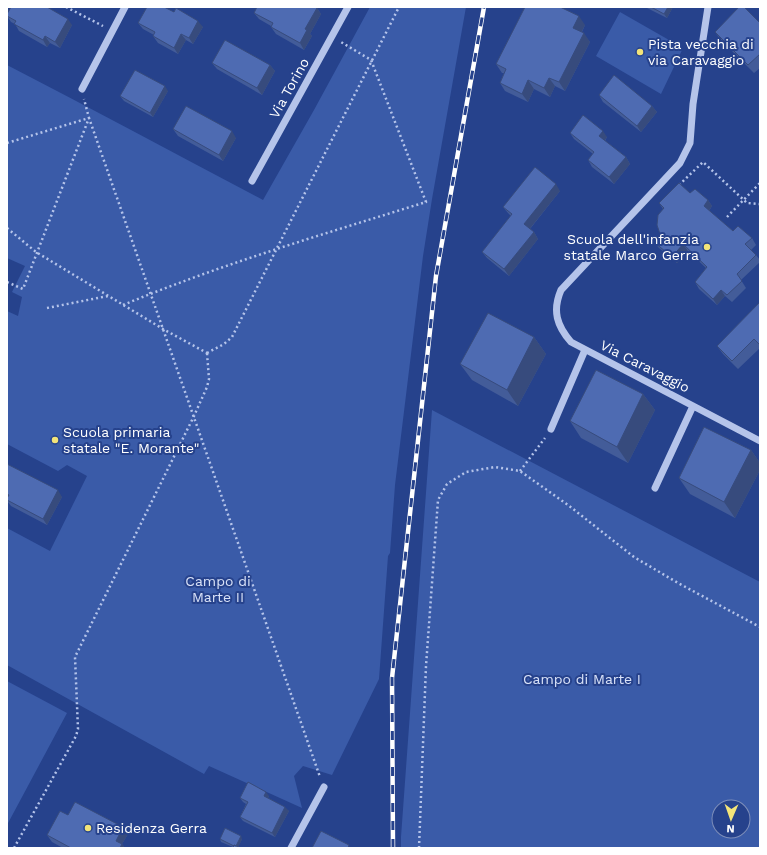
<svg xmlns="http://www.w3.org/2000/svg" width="767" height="855" font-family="'Work Sans',sans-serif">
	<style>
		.green { fill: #3a5ba8; fill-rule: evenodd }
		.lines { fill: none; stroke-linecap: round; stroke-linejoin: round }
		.path { stroke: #b5c4ea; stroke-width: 2.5; stroke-dasharray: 2 3; stroke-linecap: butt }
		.minor { stroke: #b5c4ea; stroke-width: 7 }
		.rail-casing { stroke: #fff; stroke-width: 4.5 }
		.rail { stroke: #26428c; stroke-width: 3; stroke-dasharray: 9; stroke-linecap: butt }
		.wall { fill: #435c99 }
		.shaded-wall { fill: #374b7d }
		.building { fill: #4e6bb2; stroke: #374b7d }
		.poi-dot { fill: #f3e479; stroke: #26428c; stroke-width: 1.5 }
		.labels { text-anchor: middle; stroke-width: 4; stroke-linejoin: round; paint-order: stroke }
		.poi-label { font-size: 14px; fill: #fff; stroke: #26428c; text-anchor: start }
		.street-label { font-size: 14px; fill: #fff; stroke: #26428c }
		.park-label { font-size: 14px; fill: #d9e2f8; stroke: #26428c }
	</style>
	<rect width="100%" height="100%" fill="#26428c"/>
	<path class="green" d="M370,7H466L432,199L423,256L395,485L390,553L388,556L379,679L332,775L303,766L294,776L302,808L209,766L204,774L7,665V528L50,551L87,476L67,465L58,471L7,444V311L18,316L22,297L12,292L25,266L7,258V65C93,109 177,155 263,200L314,110Z
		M620,12L683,48L661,94L596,56Z
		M432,410L760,582V848H401V837ZM719,807H743V831H719Z
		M7,681L67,713L7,825Z"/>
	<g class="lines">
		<path class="path" d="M66,7L103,26
			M7,143L89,118L320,777
			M679,185L703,162L747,203L760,204
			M727,217L760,183
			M7,228L36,252L163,329L207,353
			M7,282L23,289L89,118L84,99
			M123,305C222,264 324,234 426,202L371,60L341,42
			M47,308L108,296
			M207,353L224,344L232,337L399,7
			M520,471L545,438
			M14,848L76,736L78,729L75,657L194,416L207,387L209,379L207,353
			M419,848L426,666L438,500L447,484L466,472L495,467L520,471L568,505L634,557L678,583L760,627"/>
		<path class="minor" d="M708,7L693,104L690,143L680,163L561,290C552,311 557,326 571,342L760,441
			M82,89L125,7
			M252,181L348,7
			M551,429L585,350
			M655,488L693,406
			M291,848L324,787"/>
		<defs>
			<path id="rail" d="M393,848L392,678L436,276L484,7"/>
		</defs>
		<use href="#rail" class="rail-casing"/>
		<use href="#rail" class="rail"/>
	</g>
	<path class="wall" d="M645,7H673L667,18Z
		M317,8L321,14L310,34L312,36L304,50L276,34L271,27V26L259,19L254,13Z
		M174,12L203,27L193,44L186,40L178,54L158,43L153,36L154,35L143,29L138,23Z
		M7,14L72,25L60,48L50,43L47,47L19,31L15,24L11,22L7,16Z
		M760,23V68L754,73L721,40L715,32Z
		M585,25L582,32L590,42L565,91L555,86L550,97L534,89L528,102L505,91L500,83L504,73H502L496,64Z
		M212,63L270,65L275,71L262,95L217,69Z
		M168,91L153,117L124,101L120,96Z
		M599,95L652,106L657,112L641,132L603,102Z
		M173,129L236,138L223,161L178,136Z
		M570,133L607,137L605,141L626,157L630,164L614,184L592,167L588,160L593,154L574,139Z
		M560,191L530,229L534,232L538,239L509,276L487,258L482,252L511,216L508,213L503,207Z
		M690,193L708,200L712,206L709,211L733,231L752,238L756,245L751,250L756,255L760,260V262L741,280L746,288L732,302L725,296L717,305L699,289L695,282L706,268L688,251L677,263L659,248L654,242L660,234L663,209L659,203Z
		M760,302V348L738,369L723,354L717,346Z
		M534,337L546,354L518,406L472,380L460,364Z
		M643,394L655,410L628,463L581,438L570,421Z
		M751,450L760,463V470L735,518L690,494L679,478Z
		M7,464L62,497L47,525L11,506L7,501Z
		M269,796L268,798L289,811L275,837L243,821L240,817L246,804L243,802L240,798Z
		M68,815L128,834L122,844L125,848H63L52,842L47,835Z
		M220,839H242L238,847H233L221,842Z"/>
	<path class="shaded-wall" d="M668,7H673L667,18L664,14Z
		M317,8L321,14L310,34L312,36L304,50L300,43L305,29Z
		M579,16L585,25L579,37L573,28Z
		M68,19L72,25L60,48L55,42Z
		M198,21L203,27L193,44L189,38Z
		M584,33L590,42L565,91L559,82Z
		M181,34L186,40L178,54L174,48Z
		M45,36L50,43L47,47L43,40Z
		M270,65L275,71L262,95L257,88Z
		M549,78L555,86L550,97L544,88Z
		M528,80L534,89L528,102L522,94Z
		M165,86L168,91L153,117L150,113Z
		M652,106L657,112L641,132L637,126Z
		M232,131L236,138L223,161L219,155Z
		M603,131L607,137L603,143L599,136Z
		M626,157L630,164L614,184L609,177Z
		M556,184L560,191L528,231L524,224Z
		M708,200L712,206L708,212L704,206Z
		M534,232L538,239L509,276L504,269Z
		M683,244L688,251L677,263L672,257Z
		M721,290L725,296L717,305L713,299Z
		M534,337L546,354L518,406L507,390Z
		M643,394L655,410L628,463L617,447Z
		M751,450L760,463V470L735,518L724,502Z
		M58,490L62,497L47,525L43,519Z
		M266,792L269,796L267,800L264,796Z
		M285,807L289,811L275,837L272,833Z
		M123,827L128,834L122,844L125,848H120L116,841Z
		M241,836L242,839L238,848L236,847Z"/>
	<path class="building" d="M11,7H47L68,19L55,42L45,36L43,40L14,24L16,21L7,16V14Z
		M147,7H164L174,12L176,8L198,21L189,38L181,34L174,48L153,36L155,32L138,23Z
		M257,7H315L317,8L305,29L307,30L300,43L271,27L273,23L254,13Z
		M525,7H560L579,16L573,28L584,33L559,82L549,78L544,88L528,80L522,94L500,83L506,69L496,64Z
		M651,7H668L664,14Z
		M739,7H744L760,23V54L748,65L715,32Z
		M225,40L270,65L257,88L212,63Z
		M135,70L165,86L150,113L120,96Z
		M614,75L652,106L637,126L599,95Z
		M186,106L232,131L219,155L173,129Z
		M583,115L603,131L599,136L626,157L609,177L588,160L594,152L570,133Z
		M535,167L556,184L524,224L534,232L504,269L482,252L512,214L503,207Z
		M679,183L690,193L695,189L708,200L704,206L733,231L738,226L752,238L745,244L756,255L737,274L742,281L727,295L721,290L713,299L695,282L707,267L683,244L672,257L654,242L660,234L657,225L658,215L664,208L659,203Z
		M760,302V345L754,339L732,361L717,346Z
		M488,313L534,337L507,390L460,364Z
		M596,370L643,394L617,447L570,421Z
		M704,427L751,450L724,502L679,478Z
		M7,464L58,490L43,519L7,500V498L9,495L7,494Z
		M248,782L266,792L264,796L285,807L272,833L240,817L248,802L240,798Z
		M75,802L123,827L116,841L122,844L120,848H71L47,835L60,811L68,815Z
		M225,828L241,836L236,846L234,845V846L220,839Z
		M321,831L349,845L348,848H312Z
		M234,845L241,848H233Z"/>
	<g class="poi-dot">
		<circle cx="640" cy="52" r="4"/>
		<circle cx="707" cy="247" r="4"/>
		<circle cx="55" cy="440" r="4"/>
		<circle cx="88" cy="828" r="4"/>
	</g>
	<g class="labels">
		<g class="poi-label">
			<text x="648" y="49">Pista vecchia di<tspan x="648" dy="16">via Caravaggio</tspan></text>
			<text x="699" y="244" text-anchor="end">Scuola dell'infanzia<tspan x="699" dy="16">statale Marco Gerra</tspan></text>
			<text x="63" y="437">Scuola primaria<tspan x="63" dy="16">statale "E. Morante"</tspan></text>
			<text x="96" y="833">Residenza Gerra</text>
		</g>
		<g class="street-label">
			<text transform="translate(289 88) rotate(-61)" y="5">Via Torino</text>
			<text transform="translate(645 366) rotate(27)" y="5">Via Caravaggio</text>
		</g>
		<g class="park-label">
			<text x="218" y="586">Campo di<tspan x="218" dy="16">Marte II</tspan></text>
			<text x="582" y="684">Campo di Marte I</text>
		</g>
	</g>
	<rect width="767" height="855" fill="none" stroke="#ffffff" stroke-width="16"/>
	<g transform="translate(731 819) rotate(182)"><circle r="19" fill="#26428c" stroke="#7d8eba"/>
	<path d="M0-3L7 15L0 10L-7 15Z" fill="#f3e479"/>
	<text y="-6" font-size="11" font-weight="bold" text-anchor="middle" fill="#ffffff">N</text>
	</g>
</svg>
